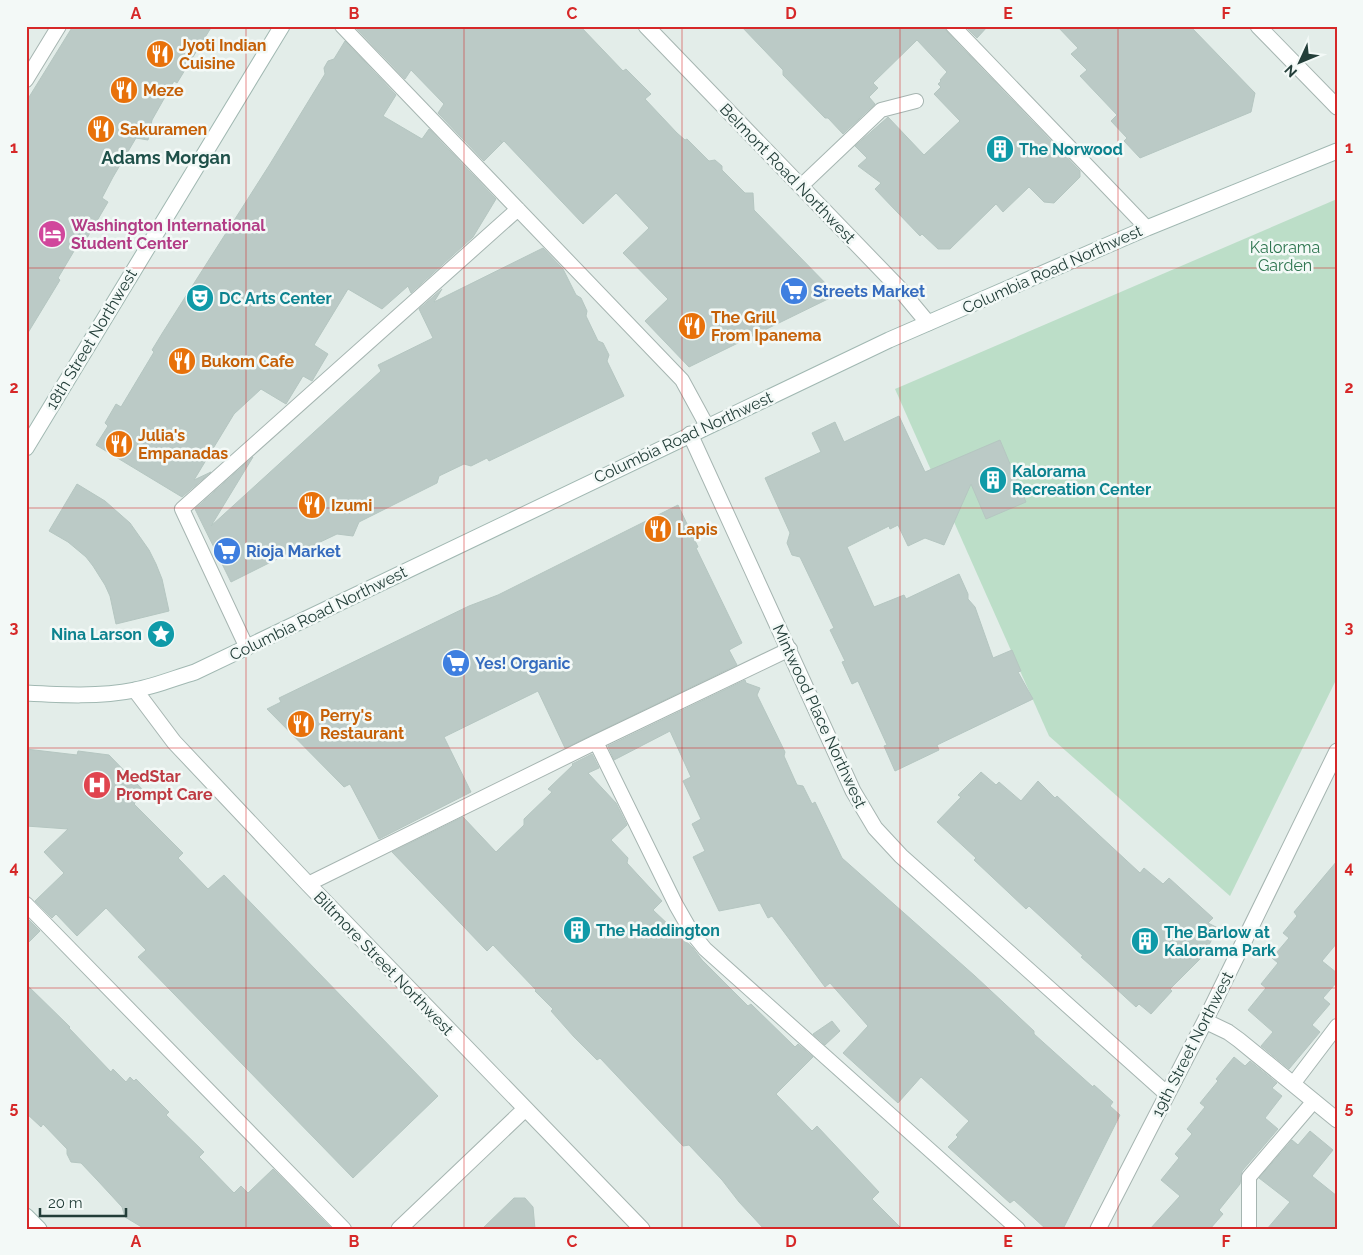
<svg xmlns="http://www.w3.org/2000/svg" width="1363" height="1255" font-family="Raleway,sans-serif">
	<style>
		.green { fill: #bcdec8 }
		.building { fill: #bbcac6; stroke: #b5c6c1 }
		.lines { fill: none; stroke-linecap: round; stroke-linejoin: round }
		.service-casing { stroke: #a6b5b1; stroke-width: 16 }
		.minor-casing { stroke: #a6b5b1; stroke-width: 17 }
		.tertiary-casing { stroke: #a6b5b1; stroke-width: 17 }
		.secondary-casing { stroke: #a1b8b2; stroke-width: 17 }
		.service { stroke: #fff; stroke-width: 14 }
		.minor { stroke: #fff; stroke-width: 15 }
		.tertiary { stroke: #fff; stroke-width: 15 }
		.secondary { stroke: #fff; stroke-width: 15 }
		.grid { fill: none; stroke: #d62828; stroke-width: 1; stroke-opacity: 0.55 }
		.labels { text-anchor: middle; stroke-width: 5; stroke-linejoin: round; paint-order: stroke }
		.food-label { font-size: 16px; font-weight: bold; fill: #c56008; stroke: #f3f9f7; text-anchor: start }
		.culture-label { font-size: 16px; font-weight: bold; fill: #0d838f; stroke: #f3f9f7; text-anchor: start }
		.street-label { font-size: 16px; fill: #233e39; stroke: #f3f9f7 }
		.hotel-label { font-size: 16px; font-weight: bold; fill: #b23c85; stroke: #f3f9f7; text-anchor: start }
		.park-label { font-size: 16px; fill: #2d754f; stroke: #f3f9f7 }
		.shop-label { font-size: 16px; font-weight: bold; fill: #366cbe; stroke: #f3f9f7; text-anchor: start }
		.health-label { font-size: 16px; font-weight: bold; fill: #be3a42; stroke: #f3f9f7; text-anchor: start }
		.neighbourhood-label { font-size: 18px; font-weight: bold; fill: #1e5049; stroke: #f3f9f7 }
		.neatline { fill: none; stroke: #d62828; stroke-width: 2 }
		.grid-label { font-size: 16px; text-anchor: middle; font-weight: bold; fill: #d62828 }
	</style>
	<rect width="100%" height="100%" fill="#e3ede9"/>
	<path class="green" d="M1337,199V678L1230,896L1049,736L895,389Z"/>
	<path class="building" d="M73,26H212L177,83L174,81L152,120L148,140L136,138L113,177L102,198L108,202L84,243L80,241L58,278L60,280L26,336V102Z
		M354,26H580L623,71L626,69L651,94L645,99L677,133L685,140L687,139L709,161L715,160L722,166V170L745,193H753L754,210L834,292L831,293L834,296L689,367L645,321L668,299L623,253L649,228L616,193L583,224L504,141L502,143L500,140L502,143L484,161L438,113L444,104L411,70L405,79Z
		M741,26H944L947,32L1080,171V177L1054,203L1044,202L1029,187L1003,212L996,204L950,249H938L922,234L920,236L875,189L881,183L858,166L867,158L855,146L888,117L924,155L960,121L934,94L941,87L938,84L941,81L940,80L947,72L917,40L873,83L878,88L869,97L875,104L843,134L828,118H825L783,75V70Z
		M965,26H988L977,38Z
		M1057,26H1190L1255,93L1251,112L1140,158L1124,141L1127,138L1111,121L1117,115L1080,76L1087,70L1071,54L1078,48Z
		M345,41L396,95L383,116L422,139L429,129L496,199L473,237L411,293L408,286L382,309L348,289L314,345L328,354L312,381L303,376L286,404L261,389L234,414L194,480L211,472L182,497L96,445L108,426L105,423L116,404L121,407L154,352L152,350L163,332L270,164L325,74L324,68L328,61L334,59Z
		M543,248L563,269L576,295L581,298L587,311L586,316L598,341L603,343L609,355L607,361L624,396L489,461L487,458L471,466L464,464L439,476L437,483L359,522L353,536L337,534L297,553L295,550L231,582L195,509L253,457L211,526L381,371L378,365L433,338L419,309L442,289L434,302Z
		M899,416L925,472L1000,440L1026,502L986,519L971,484L944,545L925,538L908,546L898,525L890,529L889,526L847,547L874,607L904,595L906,599L959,574L968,594V599L975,607L993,658L1012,650L1021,671L1018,672L1033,699L937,745L939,750L895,771L884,746L887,745L858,681L852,684L842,662L845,661L830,630L834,628L800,557L792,555L787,543L790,533L765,478L821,452L812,433L835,422L844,442Z
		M77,484L105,501L130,523L149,550L156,564L162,579L169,611L116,624L110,596L105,585L93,566L86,557L68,542L49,531Z
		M678,505L698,547L696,548L742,643L729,650L737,665L565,748L538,691L444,737L471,792L379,839L350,784L344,787L267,709L281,702L279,698L469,606L498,595Z
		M745,680L746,683L760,688L757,695L785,752L784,756L797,785L803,786L812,804L815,802L842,858L975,976L1034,1031V1034L1093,1087L1094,1085L1113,1102L1110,1106L1120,1115L1063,1229H1046L1014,1200L1010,1203L948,1147L958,1137L956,1135L969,1121L921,1077L898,1103L843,1053L868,1026L830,983L825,987L772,916L768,918L760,903L719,911L693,857L705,851L692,824L701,819L683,781L691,777L670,731L614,760L608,746Z
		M26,749L77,755L78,751L109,755L145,792L134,804L183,853L178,858L208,889L224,875L438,1096L353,1178L138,957L146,950L106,908L77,936L56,914L52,918L35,901L64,873L44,852L68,829L26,826Z
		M592,754L599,768L588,773L616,803L627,825L611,840L628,858L627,863L662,901L653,910L693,948L702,960L748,1006L751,1004L795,1047L798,1044L813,1057L776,1094L812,1131L817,1126L879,1192L872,1199L902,1229H764L739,1202L722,1180L689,1145L683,1146L600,1058L597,1060L574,1037L551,1011L553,1009L535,991L536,990L493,945L487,951L392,852L463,817L496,852L524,825V819L552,792L548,789L573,765L572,764Z
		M981,772L996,785L999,782L1021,801L1038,781L1055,798L1057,796L1140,873L1144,868L1163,884L1169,878L1213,918L1208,923L1218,928L1203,956L1170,989L1172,991L1151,1014L1139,1004L1136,1007L1100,974L1081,957L1083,956L1029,906L1026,909L974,860L976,858L937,822L961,797L958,795Z
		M1337,861V943L1322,961L1337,973V982L1323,998L1330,1004L1312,1025L1320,1032L1289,1069L1261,1046L1273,1032L1248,1010L1266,988L1261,984L1278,963L1272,958L1289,938L1283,933L1297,916L1294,912Z
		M26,917L40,931L26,945Z
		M26,984L70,1027L69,1028L111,1072L113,1069L126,1082L130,1077L134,1081L136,1079L169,1112L166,1115L204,1152L199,1157L234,1193L241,1186L248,1193L273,1169L332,1229H145L125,1217L122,1207L98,1181L81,1163L71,1162L67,1154V1149L43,1124L41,1127L26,1113Z
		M832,1021L840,1031L825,1045L813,1034Z
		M1234,1057L1245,1066L1250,1061L1277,1083L1272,1088L1282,1096L1265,1118L1278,1129L1242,1171L1240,1184L1219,1210L1223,1214L1210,1229H1150L1180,1196L1161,1180L1179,1158L1175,1154L1192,1134L1187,1129L1205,1107L1200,1103L1218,1081L1216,1079Z
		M1310,1131L1333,1150L1312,1176L1337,1196V1229H1267L1290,1202L1259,1178L1292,1140L1298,1145Z
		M514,1198H525L533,1207L535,1229H482Z"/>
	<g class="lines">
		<defs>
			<path id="service" d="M342,26L682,380L707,426
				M953,26L1147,228
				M26,80L59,26
				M801,186L881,110L916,101
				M247,648L182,509L518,209
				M596,742L676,905L692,933L705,949L1018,1229
				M308,884L596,742L790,649
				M26,904L344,1229
				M1293,1084L1337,1026
				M1249,1229V1177L1314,1101"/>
			<path id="minor" d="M646,26L898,287L928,323
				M690,434L853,791L875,828L901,856L1167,1094
				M135,690L174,742L308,884L642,1229
				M1205,1021L1228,1032L1239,1040L1337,1120
				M399,1229L525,1109
				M1098,1229L1205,1021L1337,751"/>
			<path id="tertiary" d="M1258,26L1337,107"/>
			<path id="secondary" d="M26,448L282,26
				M26,693C62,695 100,697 135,690C155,686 175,678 195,672L889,340L1147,228L1337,151
				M26,1216L39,1229"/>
		</defs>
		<use href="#service" class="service-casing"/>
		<use href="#minor" class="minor-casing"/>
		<use href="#tertiary" class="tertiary-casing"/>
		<use href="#secondary" class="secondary-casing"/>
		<use href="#service" class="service"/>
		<use href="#minor" class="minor"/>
		<use href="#tertiary" class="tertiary"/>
		<use href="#secondary" class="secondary"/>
	</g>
	<path class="grid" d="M246,26V1229M464,26V1229M682,26V1229M900,26V1229M1118,26V1229M26,268H1337M26,508H1337M26,748H1337M26,988H1337"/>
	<defs>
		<symbol id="restaurant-disc" viewBox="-11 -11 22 22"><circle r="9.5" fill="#e8710a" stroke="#f3f9f7"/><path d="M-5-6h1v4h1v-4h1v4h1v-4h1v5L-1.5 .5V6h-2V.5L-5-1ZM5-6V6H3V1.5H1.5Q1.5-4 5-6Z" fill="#fff"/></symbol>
		<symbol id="building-disc" viewBox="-11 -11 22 22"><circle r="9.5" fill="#0f9aa8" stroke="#f3f9f7"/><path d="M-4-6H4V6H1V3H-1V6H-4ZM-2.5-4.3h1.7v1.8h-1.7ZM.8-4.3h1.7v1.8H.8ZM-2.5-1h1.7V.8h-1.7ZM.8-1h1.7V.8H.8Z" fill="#fff"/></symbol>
		<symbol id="hotel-disc" viewBox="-11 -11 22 22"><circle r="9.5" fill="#d1479c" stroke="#f3f9f7"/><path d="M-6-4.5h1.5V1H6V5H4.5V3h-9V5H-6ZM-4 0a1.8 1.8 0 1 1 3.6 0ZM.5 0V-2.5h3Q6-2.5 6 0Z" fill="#fff"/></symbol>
		<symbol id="supermarket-disc" viewBox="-11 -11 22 22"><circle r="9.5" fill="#3f7fe0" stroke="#f3f9f7"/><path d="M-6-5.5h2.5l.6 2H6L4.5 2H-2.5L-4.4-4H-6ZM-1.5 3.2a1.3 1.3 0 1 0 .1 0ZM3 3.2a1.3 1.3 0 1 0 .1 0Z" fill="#fff"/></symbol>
		<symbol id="theatre-disc" viewBox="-11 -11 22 22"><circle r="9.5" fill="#0f9aa8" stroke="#f3f9f7"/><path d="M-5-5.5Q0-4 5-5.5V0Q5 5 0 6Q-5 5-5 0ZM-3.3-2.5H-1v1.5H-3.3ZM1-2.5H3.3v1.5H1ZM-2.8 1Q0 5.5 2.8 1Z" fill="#fff"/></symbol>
		<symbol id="sight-disc" viewBox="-11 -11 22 22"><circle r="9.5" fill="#0f9aa8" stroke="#f3f9f7"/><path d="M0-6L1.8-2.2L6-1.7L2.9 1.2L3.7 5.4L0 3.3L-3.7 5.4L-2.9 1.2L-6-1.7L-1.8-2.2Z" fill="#fff"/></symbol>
		<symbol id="hospital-disc" viewBox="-11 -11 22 22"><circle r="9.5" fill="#e0444e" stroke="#f3f9f7"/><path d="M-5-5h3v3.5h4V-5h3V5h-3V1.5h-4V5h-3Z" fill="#fff"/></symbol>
	</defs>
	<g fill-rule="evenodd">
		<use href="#restaurant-disc" x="144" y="38" width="32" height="32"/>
		<use href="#restaurant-disc" x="108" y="74" width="32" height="32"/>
		<use href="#restaurant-disc" x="85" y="113" width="32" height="32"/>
		<use href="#building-disc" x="984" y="133" width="32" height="32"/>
		<use href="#hotel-disc" x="36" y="218" width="32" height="32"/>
		<use href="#supermarket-disc" x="778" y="275" width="32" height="32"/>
		<use href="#theatre-disc" x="184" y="282" width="32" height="32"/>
		<use href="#restaurant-disc" x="676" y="310" width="32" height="32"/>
		<use href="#restaurant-disc" x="166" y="345" width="32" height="32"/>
		<use href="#restaurant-disc" x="103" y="428" width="32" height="32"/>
		<use href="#building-disc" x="977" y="464" width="32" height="32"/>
		<use href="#restaurant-disc" x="296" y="489" width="32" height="32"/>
		<use href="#restaurant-disc" x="642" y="513" width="32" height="32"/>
		<use href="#supermarket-disc" x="211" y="535" width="32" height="32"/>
		<use href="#sight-disc" x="145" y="618" width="32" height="32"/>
		<use href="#supermarket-disc" x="440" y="647" width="32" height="32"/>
		<use href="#restaurant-disc" x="285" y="708" width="32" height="32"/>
		<use href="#hospital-disc" x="81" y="769" width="32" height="32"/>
		<use href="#building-disc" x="561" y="914" width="32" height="32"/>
		<use href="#building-disc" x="1129" y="925" width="32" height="32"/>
	</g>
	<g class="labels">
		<g class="food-label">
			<text x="179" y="51">Jyoti Indian<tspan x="179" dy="18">Cuisine</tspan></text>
			<text x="143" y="96">Meze</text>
			<text x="120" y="135">Sakuramen</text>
			<text x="711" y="323">The Grill<tspan x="711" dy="18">From Ipanema</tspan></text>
			<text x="201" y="367">Bukom Cafe</text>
			<text x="138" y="441">Julia's<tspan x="138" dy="18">Empanadas</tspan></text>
			<text x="331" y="511">Izumi</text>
			<text x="677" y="535">Lapis</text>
			<text x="320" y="721">Perry's<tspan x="320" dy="18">Restaurant</tspan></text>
		</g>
		<g class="culture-label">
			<text x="1019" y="155">The Norwood</text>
			<text x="219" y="304">DC Arts Center</text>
			<text x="1012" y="477">Kalorama<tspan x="1012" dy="18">Recreation Center</tspan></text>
			<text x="142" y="640" text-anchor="end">Nina Larson</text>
			<text x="596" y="936">The Haddington</text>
			<text x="1164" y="938">The Barlow at<tspan x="1164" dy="18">Kalorama Park</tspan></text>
		</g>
		<g class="street-label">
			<text transform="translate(788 173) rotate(46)" y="6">Belmont Road Northwest</text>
			<text transform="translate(1052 269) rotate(-24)" y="6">Columbia Road Northwest</text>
			<text transform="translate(91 339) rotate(-59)" y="6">18th Street Northwest</text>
			<text transform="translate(683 437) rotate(-25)" y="6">Columbia Road Northwest</text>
			<text transform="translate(318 613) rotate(-26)" y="6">Columbia Road Northwest</text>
			<text transform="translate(820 716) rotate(65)" y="6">Mintwood Place Northwest</text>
			<text transform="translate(384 963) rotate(46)" y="6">Biltmore Street Northwest</text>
			<text transform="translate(1192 1044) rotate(-63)" y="6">19th Street Northwest</text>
		</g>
		<g class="hotel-label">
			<text x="71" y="231">Washington International<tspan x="71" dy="18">Student Center</tspan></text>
		</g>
		<g class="park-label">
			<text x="1285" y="253">Kalorama<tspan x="1285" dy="18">Garden</tspan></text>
		</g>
		<g class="shop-label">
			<text x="813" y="297">Streets Market</text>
			<text x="246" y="557">Rioja Market</text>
			<text x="475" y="669">Yes! Organic</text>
		</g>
		<g class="health-label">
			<text x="116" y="782">MedStar<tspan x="116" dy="18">Prompt Care</tspan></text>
		</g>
		<g class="neighbourhood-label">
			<text x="166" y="164">Adams Morgan</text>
		</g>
	</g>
	<rect width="1363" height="1255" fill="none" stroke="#f3f9f7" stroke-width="55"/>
	<g transform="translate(1300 62) rotate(226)" stroke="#f3f9f7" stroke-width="4" paint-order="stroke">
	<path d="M0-4L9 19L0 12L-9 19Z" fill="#233e39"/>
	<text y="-8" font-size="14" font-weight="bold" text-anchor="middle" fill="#233e39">N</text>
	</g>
	<path d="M40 1208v8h86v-8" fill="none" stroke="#233e39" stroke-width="2.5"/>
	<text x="48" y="1208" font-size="15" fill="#233e39" stroke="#f3f9f7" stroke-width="4" paint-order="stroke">20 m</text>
	<rect x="28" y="28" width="1308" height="1200" class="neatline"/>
	<g class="grid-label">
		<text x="136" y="19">A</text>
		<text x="354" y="19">B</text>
		<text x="572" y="19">C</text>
		<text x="791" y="19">D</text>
		<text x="1008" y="19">E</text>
		<text x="1226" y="19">F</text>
		<text x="14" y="153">1</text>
		<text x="1349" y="153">1</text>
		<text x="14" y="393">2</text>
		<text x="1349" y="393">2</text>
		<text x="14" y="633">3</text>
		<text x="1349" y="633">3</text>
		<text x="14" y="873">4</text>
		<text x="1349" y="873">4</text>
		<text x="14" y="1113">5</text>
		<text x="1349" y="1113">5</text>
		<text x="136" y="1247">A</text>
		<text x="354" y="1247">B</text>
		<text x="572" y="1247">C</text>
		<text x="791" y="1247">D</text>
		<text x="1008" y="1247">E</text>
		<text x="1226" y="1247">F</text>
	</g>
</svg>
